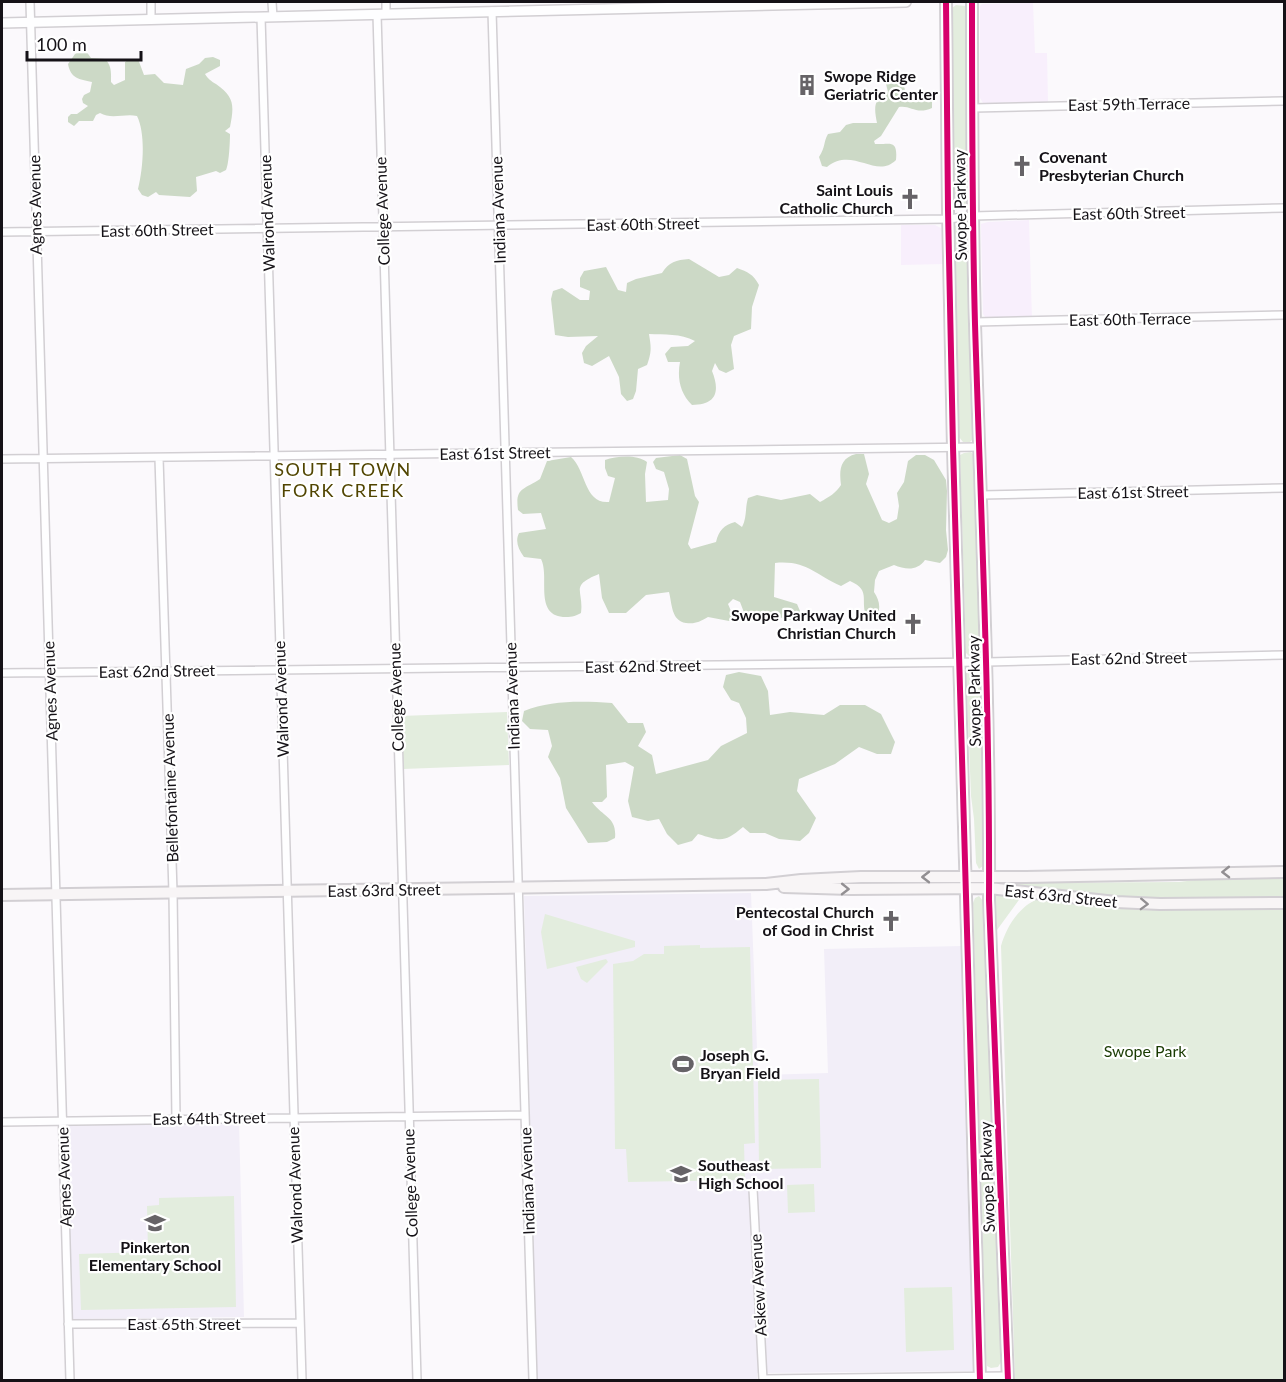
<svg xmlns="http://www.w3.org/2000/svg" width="1286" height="1382" font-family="Lato,sans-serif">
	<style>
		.built { fill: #f8effc }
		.education { fill: #f2eef8 }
		.green { fill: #e3edde }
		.forest { fill: #ccd9c6 }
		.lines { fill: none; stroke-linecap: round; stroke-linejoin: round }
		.minor-casing { stroke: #d2cfd3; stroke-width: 10 }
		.tertiary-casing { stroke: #d2cfd3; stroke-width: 12 }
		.secondary-casing { stroke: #d2cfd3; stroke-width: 14 }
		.minor { stroke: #fefeff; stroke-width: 7 }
		.tertiary { stroke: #fefeff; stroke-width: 9 }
		.secondary { stroke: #f8f5f6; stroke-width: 10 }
		.cycleway-casing { stroke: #fff; stroke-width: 10 }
		.cycleway { stroke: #d6006c; stroke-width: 6 }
		.oneway { stroke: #928f92 }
		.labels { text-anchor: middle; stroke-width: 4.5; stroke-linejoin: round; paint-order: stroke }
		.poi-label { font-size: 16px; font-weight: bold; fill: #151217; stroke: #fff; text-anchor: start }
		.street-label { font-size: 16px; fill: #151217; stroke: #fff }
		.park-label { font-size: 16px; fill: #1a3b03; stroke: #fff }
		.neighbourhood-label { font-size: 18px; letter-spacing: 1.5px; fill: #514501; stroke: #fff }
	</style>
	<rect width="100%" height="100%" fill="#fbf9fc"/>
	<path class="built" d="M1033,3L1035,53H1047L1048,102L983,103L980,98V6L982,4Z
		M1029,220L1032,319H987L983,314L981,224L988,222Z
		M901,225H935L941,228L943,233L944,264L901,265Z"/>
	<path class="education" d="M751,893L758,1075L828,1073L824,949L962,946L974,1371L757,1373V1380H537L524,896Z
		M239,1122L244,1317L73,1319L66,1128L69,1124Z"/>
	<path class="green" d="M956,5L965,6L966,11L968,206L965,209H956L953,203L952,8Z
		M957,224H966L969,227L974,438L970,442H963L959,437L954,227Z
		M971,452L975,457L980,652L978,655L969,656L966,653L960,455L964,453Z
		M977,667L981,674L986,856L984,865L979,869L976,863L974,819L971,796L966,670L968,668Z
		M507,712L509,765L403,769L401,716Z
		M1284,876V898L1138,899L1007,886V883L1179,882L1219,877Z
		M998,894L1021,897L997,930L995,897Z
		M979,896L983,901L984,941L990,983L1001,1362L998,1367L991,1368L987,1366L986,1359L973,903L975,898Z
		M1038,899L1160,908L1284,909V1380H1015L1001,946C1006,928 1019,906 1038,899Z
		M545,914L635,941V947L547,969L541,932Z
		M700,945V948L750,947L755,1143L744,1144L745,1180L628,1182L626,1149H615L613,964L633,961L644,954H664V946Z
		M606,959L608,962L587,983L581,979L576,967Z
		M819,1079L821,1168L759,1169L758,1080Z
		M814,1184L815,1212L788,1213L787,1185Z
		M234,1196L236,1307L81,1310L79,1254L148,1252L147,1206L159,1205V1198Z
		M952,1287L954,1350L906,1352L904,1288Z"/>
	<path class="forest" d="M81,50L86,51L91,58L105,59C112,66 111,73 111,82L114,85L125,80V62L130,59H138L144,75L155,74L164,83L183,85L186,69L199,64L205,58L213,57L220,60V66L205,74C208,79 211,81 216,84C235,97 234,106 230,127L225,131L230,134C230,142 229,164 226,170L220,173L216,171L196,177L197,191L190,197L159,195L156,192L148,197L142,195L138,189C143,169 146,134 137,116C125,113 112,120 100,113L96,115L93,121H79L74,126L68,122V117L71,114H77L88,106L83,103L82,99L84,95L90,92L92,82C79,79 71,79 68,64L75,54Z
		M897,80H902L906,93L919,97L932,98V108C916,115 911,105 899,107L881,136L874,141L875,144C889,145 898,138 896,160C876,180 853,146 827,167L822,166L819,157C826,146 823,143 828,134L840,132L846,125L853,123H877C874,108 873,99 888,92L886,84Z
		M689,259L719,277L729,275L737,268C748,272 753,274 759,285L752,307L751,329L734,336L731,345L734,369L726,373L719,370L715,363L712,371C720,391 717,405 692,405C680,393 677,378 680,362H668L665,354L671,347L688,346L695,341C680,333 665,335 649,334C651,347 652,351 647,365L638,369L636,391L633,399L627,401L621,394L619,377L609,356L592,366L584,363L582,353L586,346L598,336L568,337L555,335L551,299L553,291L562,288L580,300H589L590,291L580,287V278L584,271L606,267L618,290L626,292L627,283L636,279L662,273C669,262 676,260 689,259Z
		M856,454H864L869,474L866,484L882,520L889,523L897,519L899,506L897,493L904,482L908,461L916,455H925L934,460L946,480L947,491L946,530L948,550L946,557L940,563L925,560C917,571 906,570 894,565L879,571L875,580L874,592C880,601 881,609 876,618L868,620C858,602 873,591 850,581L841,586C815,575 807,560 775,563L774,597L797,604L800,611L798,618L790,620L764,613L748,623L740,602L733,599L728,604L734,618L729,621L708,617C699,622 696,624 686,623C671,621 672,603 669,592L646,595L626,613H609L602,598L599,574C569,586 584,590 581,613C574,617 571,617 563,617C534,614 550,577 541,559L524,557C518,549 515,541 519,533L546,529L541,513L523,514L518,510C515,488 523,490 540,479L547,461L571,457C586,470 584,504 609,502L615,478L608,476L605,468V460C617,456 636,454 647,462L645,474L646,502L668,500L669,489L664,472L656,469L653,462L656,458L680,455L687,459L695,496L699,502L688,544L691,549L716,542C719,530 724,525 735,522L742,527C747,518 745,508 748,498L757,495L781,500L810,494L820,502C829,497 836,493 841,485C839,470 840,458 856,454Z
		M739,672L761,676L768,691L770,715L790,712L824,715L840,705H865L881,714L895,742L891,754H877L859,747L835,764L799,779L797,791L816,818L809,833L800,841L779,839L765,833H750L743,827C724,843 721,841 698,834L692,841L678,845L667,834L659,819L648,821L632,817L628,801L634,767L625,762L606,765L607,797L602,802H592C604,818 617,817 615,838L607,842L588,843L566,808L560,778L548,757L552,746L548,730L530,729L522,721L524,711C551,700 582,701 612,703L628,723H643L646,732L638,746L652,755L656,774L708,760L721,746L747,733L746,718L739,703L731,700L723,687L726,675Z"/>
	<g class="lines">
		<defs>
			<path id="minor" d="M30,2L70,1380
				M151,2V20
				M272,2L273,17
				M386,2V13
				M492,11L533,1380
				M377,14L417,1380
				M261,17L302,1380
				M973,108L1284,101
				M2,232L948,219L973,216L1284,208
				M975,322L1284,315
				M159,458L173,892L176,1118
				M2,459L980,447
				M981,495L1284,488
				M2,673L987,662L1284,655
				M2,1122L524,1115
				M753,1189L763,1380
				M68,1324L300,1323
				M763,1379L1007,1376"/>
			<path id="tertiary" d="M2,23L906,2"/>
			<path id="secondary" d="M946,2L948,210L953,447L980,1380
				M972,2C972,109 972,216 975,324C981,516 990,708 989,900L1008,1380
				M784,887L850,889L989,888L1116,902L1160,904L1284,903
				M2,895L623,886L766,884L801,880L861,877H1026L1284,872"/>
		</defs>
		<use href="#minor" class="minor-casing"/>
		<use href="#tertiary" class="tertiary-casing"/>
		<use href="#secondary" class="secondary-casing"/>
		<use href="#minor" class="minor"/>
		<use href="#tertiary" class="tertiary"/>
		<use href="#secondary" class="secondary"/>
		<defs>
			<path id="cycleway" d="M946,2L948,210L953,447L980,1380
				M972,2C972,109 972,216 975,324C981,516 990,708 989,900L1008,1380"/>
		</defs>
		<use href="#cycleway" class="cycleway-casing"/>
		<use href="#cycleway" class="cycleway"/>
	</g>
	<defs><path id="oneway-chevron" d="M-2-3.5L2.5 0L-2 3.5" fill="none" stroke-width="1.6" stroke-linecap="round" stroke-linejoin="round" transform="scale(1.5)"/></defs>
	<g class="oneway">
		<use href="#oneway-chevron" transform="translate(1226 872) rotate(179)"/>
		<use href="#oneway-chevron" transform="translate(926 877) rotate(180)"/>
		<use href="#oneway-chevron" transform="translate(845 889) rotate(1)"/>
		<use href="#oneway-chevron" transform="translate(1144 904) rotate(2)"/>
	</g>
	<defs>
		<symbol id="building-bare" viewBox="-9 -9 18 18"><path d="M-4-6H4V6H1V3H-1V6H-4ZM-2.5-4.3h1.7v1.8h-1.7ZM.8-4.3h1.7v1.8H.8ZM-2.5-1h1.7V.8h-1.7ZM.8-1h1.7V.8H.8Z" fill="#666367" stroke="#fff" stroke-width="2.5" paint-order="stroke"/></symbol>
		<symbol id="church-bare" viewBox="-9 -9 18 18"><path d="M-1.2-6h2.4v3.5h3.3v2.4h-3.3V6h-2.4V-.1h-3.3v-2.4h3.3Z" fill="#666367" stroke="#fff" stroke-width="2.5" paint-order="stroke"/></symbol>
		<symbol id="stadium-bare" viewBox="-9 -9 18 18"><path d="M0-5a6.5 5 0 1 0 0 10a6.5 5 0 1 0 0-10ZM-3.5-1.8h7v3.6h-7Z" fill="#666367" stroke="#fff" stroke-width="2.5" paint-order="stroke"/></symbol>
		<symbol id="school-bare" viewBox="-9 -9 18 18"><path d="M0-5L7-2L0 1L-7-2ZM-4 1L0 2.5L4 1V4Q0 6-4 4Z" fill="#666367" stroke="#fff" stroke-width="2.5" paint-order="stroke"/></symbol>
	</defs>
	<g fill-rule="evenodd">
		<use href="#building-bare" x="792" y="70" width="30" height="30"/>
		<use href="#church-bare" x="1007" y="151" width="30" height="30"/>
		<use href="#church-bare" x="895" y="184" width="30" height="30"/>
		<use href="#church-bare" x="898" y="609" width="30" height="30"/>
		<use href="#church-bare" x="876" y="906" width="30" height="30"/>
		<use href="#stadium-bare" x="668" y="1049" width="30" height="30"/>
		<use href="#school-bare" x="666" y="1159" width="30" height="30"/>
		<use href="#school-bare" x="140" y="1208" width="30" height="30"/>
	</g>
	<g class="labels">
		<g class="poi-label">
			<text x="824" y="82">Swope Ridge<tspan x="824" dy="18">Geriatric Center</tspan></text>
			<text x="1039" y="163">Covenant<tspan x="1039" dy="18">Presbyterian Church</tspan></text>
			<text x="893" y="196" text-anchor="end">Saint Louis<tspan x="893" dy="18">Catholic Church</tspan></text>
			<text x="896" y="621" text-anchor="end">Swope Parkway United<tspan x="896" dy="18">Christian Church</tspan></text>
			<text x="874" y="918" text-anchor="end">Pentecostal Church<tspan x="874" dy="18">of God in Christ</tspan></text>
			<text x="700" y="1061">Joseph G.<tspan x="700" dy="18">Bryan Field</tspan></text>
			<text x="698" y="1171">Southeast<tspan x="698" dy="18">High School</tspan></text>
			<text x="155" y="1253" text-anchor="middle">Pinkerton<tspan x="155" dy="18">Elementary School</tspan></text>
		</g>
		<g class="street-label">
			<text transform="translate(1129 104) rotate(-1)" y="6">East 59th Terrace</text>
			<text transform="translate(35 205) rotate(-91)" y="6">Agnes Avenue</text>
			<text transform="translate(960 205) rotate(-91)" y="6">Swope Parkway</text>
			<text transform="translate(498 210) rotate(-92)" y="6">Indiana Avenue</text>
			<text transform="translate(382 211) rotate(-92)" y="6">College Avenue</text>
			<text transform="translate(267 213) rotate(-92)" y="6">Walrond Avenue</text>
			<text transform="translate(1129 213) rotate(-1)" y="6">East 60th Street</text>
			<text transform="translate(643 224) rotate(-1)" y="6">East 60th Street</text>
			<text transform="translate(157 230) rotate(-1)" y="6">East 60th Street</text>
			<text transform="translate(1130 319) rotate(-1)" y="6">East 60th Terrace</text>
			<text transform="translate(495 453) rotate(-1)" y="6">East 61st Street</text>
			<text transform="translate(1133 492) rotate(-1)" y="6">East 61st Street</text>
			<text transform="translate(1129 658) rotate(-1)" y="6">East 62nd Street</text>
			<text transform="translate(643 666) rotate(-1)" y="6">East 62nd Street</text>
			<text transform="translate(157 671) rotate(-1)" y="6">East 62nd Street</text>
			<text transform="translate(50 691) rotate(-92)" y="6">Agnes Avenue</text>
			<text transform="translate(974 691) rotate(-91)" y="6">Swope Parkway</text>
			<text transform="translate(512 696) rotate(-92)" y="6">Indiana Avenue</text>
			<text transform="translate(396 697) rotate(-92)" y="6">College Avenue</text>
			<text transform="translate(281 699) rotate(-92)" y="6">Walrond Avenue</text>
			<text transform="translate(170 788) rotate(-92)" y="6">Bellefontaine Avenue</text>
			<text transform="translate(384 890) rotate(-1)" y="6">East 63rd Street</text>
			<text transform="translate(1061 896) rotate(6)" y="6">East 63rd Street</text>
			<text transform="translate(209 1118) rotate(-1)" y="6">East 64th Street</text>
			<text transform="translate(64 1177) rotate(-92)" y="6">Agnes Avenue</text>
			<text transform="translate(987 1177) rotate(-92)" y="6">Swope Parkway</text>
			<text transform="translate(527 1181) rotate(-92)" y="6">Indiana Avenue</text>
			<text transform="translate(410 1183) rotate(-92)" y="6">College Avenue</text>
			<text transform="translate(295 1185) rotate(-92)" y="6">Walrond Avenue</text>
			<text transform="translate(758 1285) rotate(-93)" y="6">Askew Avenue</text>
			<text x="184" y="1330">East 65th Street</text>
		</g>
		<g class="park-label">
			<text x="1145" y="1057">Swope Park</text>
		</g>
		<g class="neighbourhood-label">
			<text x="343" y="476">SOUTH TOWN<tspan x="343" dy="21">FORK CREEK</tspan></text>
		</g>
	</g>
	<rect width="1286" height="1382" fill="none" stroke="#151217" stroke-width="6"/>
	<path d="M27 51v9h114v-9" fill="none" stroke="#151217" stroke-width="3"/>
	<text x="36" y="51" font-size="18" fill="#151217" stroke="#ffffff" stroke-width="4.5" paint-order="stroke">100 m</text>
</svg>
